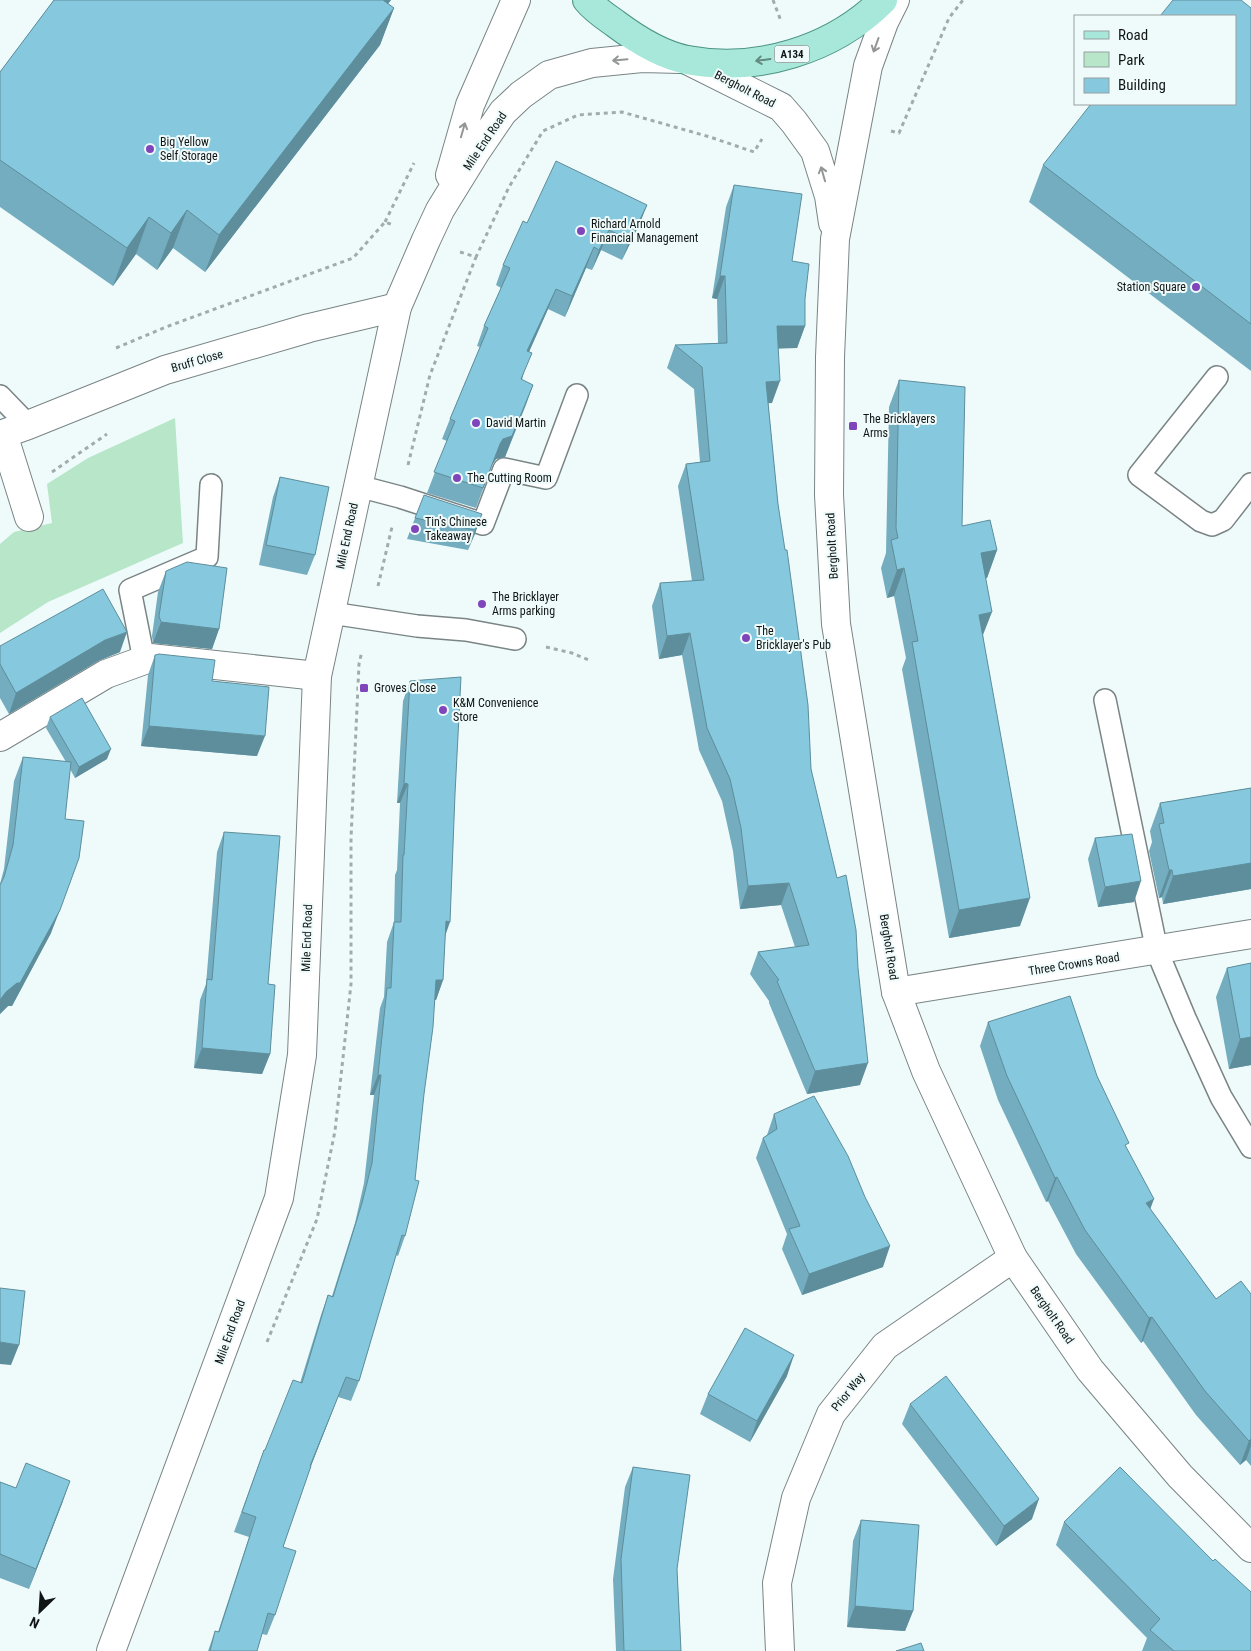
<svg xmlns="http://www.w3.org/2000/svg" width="1251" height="1651" font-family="'Roboto Condensed',sans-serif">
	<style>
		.green { fill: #b7e6c9 }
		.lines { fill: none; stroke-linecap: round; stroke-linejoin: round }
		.service-casing { stroke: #7a8485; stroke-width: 24 }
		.minor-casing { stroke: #7a8485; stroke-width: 30 }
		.tertiary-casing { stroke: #7a8485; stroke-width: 30 }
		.secondary-casing { stroke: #7a8485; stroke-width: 30 }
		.primary-casing { stroke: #4d9485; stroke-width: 30 }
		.path { stroke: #a2abab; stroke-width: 3; stroke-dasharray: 4 4; stroke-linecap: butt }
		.service { stroke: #fff; stroke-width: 21 }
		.minor { stroke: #fff; stroke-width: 28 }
		.tertiary { stroke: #fff; stroke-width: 28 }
		.secondary { stroke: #fff; stroke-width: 28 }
		.primary { stroke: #a7e8da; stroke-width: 28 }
		.wall { fill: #73adbf }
		.shaded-wall { fill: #5e8d9b }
		.building { fill: #86c9de; stroke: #5e8d9b }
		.oneway { stroke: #949696 }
		.oneway2 { stroke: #648981 }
		.poi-dot { fill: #7f45bb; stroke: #effbfb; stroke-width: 2 }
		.labels { text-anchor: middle; stroke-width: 4; stroke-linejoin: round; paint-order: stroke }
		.shield { fill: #effbfb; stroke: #545a5a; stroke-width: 1 }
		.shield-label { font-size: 11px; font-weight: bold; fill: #111515 }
		.street-label { font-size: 12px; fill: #111515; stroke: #effbfb }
		.poi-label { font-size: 12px; fill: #111515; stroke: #effbfb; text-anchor: start }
	</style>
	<rect width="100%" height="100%" fill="#effbfb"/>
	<path class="green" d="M175,418L183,543L48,602L0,633V544L14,532L52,523L47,484L88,458Z"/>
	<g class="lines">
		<defs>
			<path id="service" d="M1217,377L1139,475L1201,521L1212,525L1223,520L1251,484
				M0,396L28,425
				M358,486L400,497L483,524L504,469L546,478L577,395
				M331,613L417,626L466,630L515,639
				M144,660L130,590L207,557L211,485
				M1105,700L1157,951L1185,1018L1221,1097L1251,1147"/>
			<path id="minor" d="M3,434L29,517
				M0,435L28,425L165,370L309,328L397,307
				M0,737L106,674L150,658L317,676
				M896,992L1251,934
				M780,1651L777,1583L796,1498L831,1414L885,1346L1013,1258"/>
			<path id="tertiary" d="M450,175L470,105L516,0
				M111,1651L279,1198L302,1055L317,676L397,307L426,240L440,210L477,150L503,112L521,95L549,75L592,63L642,58L680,59"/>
			<path id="secondary" d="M895,0L884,22L868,66L835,239L830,357L829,495L836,624L896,992L926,1071L1013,1258L1090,1370L1180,1476L1251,1548
				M687,60L781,107L794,122L815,151L829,196L833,223"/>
			<path id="primary" d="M587,0C595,10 605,16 616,24C636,39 662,55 687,60C757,73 833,50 883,0"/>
		</defs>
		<use href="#service" class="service-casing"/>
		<use href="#minor" class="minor-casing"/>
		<use href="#tertiary" class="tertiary-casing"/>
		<use href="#secondary" class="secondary-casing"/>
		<use href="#primary" class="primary-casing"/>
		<path class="path" d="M773,0L781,21
			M891,131L899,133L949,18L963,0
			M385,222L414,163
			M460,252L476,257L509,187L543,131L578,115L622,112L710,137L754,152L762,139
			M116,348L166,327L353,258L385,222L393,225
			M408,465L430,375L476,257
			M52,472L107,434
			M378,586L392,527
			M546,647L572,653L591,661
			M267,1342L317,1219L335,1131L351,984V838L359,664L362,651"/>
		<use href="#service" class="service"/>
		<use href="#minor" class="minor"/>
		<use href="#tertiary" class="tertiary"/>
		<use href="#secondary" class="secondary"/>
		<use href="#primary" class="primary"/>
	</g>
	<path class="wall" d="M54,0H391L388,4L394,8L380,45L205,272L173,248L157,270L136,254L113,286L0,207V72Z
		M1251,8V371L1029,202L1043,165Z
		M734,185L792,261L805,299V326L797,348H778L772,403H768L778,504L811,769L860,1085L807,1094L769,1003V1001L750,974L758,952L795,947L781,905L740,909L733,851L722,801L699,750L682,655L659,659L652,606L660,583L692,581L678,486L686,464L700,462L694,389L667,368L675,345L718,343L717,299L712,298L726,207Z
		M647,205L639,225L622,260L601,250L592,270L586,268L565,317L548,309L529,352L522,380L533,385L526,405L505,457L496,459L492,465L476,508L427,493L447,441L442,439L450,419L480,347L477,346L484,326L501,288L496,285L503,265L527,223Z
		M899,380L962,526L997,550L987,578H986L983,635L1020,926L949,938L902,669L906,658L894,596L887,598L881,568L886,553L889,407Z
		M280,477L315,555L307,575L259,565L273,497Z
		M482,514L468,550L407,539L415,518Z
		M166,571L219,629L212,649L153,643L152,636L158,592Z
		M0,646L120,652L98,661L9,714L0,698Z
		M155,655L212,681L257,756L141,746L148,675Z
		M410,681L445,935L443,980L436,1000H435L405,1236L398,1256L396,1255L359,1381L351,1401L338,1397L311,1466L283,1547L275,1615L267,1635L262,1634L257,1651H208L215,1631L218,1632L249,1537L234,1532L264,1450H265L300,1383L321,1315L328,1295L332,1296L355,1223L364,1183L374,1095H370L380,1008L384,997L387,942L394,922L395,875L397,870L400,803H397L403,701Z
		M50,717L107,759L75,778L70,769L51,933L12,1006H8L0,1014V884L4,869L14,781L23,757L66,762L46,728Z
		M1251,788V889L1163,904L1162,897L1159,898L1149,851L1152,842L1150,831L1160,803Z
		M224,832L268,984L270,1054L262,1074L194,1068L200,1000L206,984L217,852Z
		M1095,838L1134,902L1098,907L1088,859Z
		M1251,963V1065L1229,1069L1216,997L1227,968Z
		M988,1022L1097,1076L1127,1149L1150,1209L1216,1299L1251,1294V1466L1246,1460L1240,1465L1196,1415L1143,1341L1141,1343L1076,1254L1048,1201L1046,1202L998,1100L980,1046Z
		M774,1114L883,1267L802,1295L782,1249L787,1234L756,1158L763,1138L767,1135Z
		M787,1376L750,1442L700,1414L708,1394Z
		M910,1404L1032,1519L996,1546L902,1424Z
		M633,1467L677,1569L681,1651H616L613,1579L625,1487Z
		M0,1482L16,1488L63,1501L29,1589L0,1578Z
		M861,1520L913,1611L905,1631L847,1627L853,1541Z
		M1064,1522L1213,1561L1251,1651H1142L1147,1638L1056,1545Z"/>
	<path class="shaded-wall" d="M376,0H391L363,33Z
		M394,8L380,45L205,272L219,235Z
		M647,205L639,225L622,260L630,240Z
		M187,210L173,248L157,270L171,233Z
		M149,217L136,254L113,286L127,248Z
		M609,230L601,250L592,270L599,250Z
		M594,247L586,268L565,317L572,296Z
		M720,276H725L717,299L712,298Z
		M556,289L548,309L520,372L527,351Z
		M777,326H805L797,348L768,349Z
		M780,381L772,403L758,404L766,382Z
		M533,385L505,457L496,459L492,465L476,508L500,444Z
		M482,514L475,534L468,550L475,530Z
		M997,550L987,578L971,581L981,553Z
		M904,568L894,596L887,598L897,570Z
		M992,612L981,640L979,615Z
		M161,622L219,629L212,649L153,643Z
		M127,632L120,652L98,661L9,714L16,693L105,640Z
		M690,633L682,655L659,659L667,636Z
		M149,726L265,736L257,756L141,746Z
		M111,749L107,759L75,778L79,767Z
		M404,783L408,784L400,803H397Z
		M1251,863V889L1163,904L1173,876Z
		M1169,870H1172L1162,897L1159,898Z
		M1141,881L1134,902L1098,907L1105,887Z
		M789,883L781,905L740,909L748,886Z
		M1030,898L1020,926L949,938L959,910Z
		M60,910L51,933L12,1006H8L0,1014V1000Z
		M446,921L450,922L443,942Z
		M436,980H443L436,1000H429Z
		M1251,1037V1065L1229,1069L1240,1039Z
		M202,1048L270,1054L262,1074L194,1068Z
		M868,1063L860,1085L807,1094L815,1071Z
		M378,1075H381L374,1095H370Z
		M1057,1177L1048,1201L1046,1202L1055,1178Z
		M1154,1199L1145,1223L1146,1203Z
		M890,1246L883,1267L802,1295L809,1274Z
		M1152,1317L1143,1341L1141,1343L1149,1318Z
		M0,1342L19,1345L11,1365L0,1364Z
		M794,1355L787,1376L750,1442L757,1421Z
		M346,1377L338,1397L303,1486L310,1466Z
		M1251,1439V1446L1246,1460L1240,1465L1249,1441Z
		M70,1481L63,1501L29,1589L36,1569Z
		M1039,1499L1032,1519L996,1546L1004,1526Z
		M855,1606L913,1611L905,1631L847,1627Z"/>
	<path class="building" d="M54,0H383L394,8L219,235L187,210L171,233L149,217L127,248L0,160V72Z
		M1173,0H1241L1251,8V324L1043,165L1091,104H1235V16H1160Z
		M556,161L647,205L630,240L609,230L599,250L594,247L572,296L556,289L527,351L532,353L521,379L533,385L512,436L503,439L500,444L483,488L434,472L455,421L450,419L488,328L484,326L510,268L503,265L523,221L527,223Z
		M734,185L802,194L792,261L809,264L805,299V326H777L780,381L766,382L778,504L785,550H787L808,705L811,769L837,878L846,875L856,930L858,968L868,1063L815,1071L777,981L779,980L758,952L809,945L789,883L748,886L741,828L730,779L707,728L690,633L667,636L660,583L704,580L686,464L710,461L702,367L675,345L727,343L725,276H720Z
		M899,380L965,387L962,526L990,520L997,550L981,553L992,612L979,615L1030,898L959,910L912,642L918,641L904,568L897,570L891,540L898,538L896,528Z
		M280,477L329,487L315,555L266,545Z
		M424,495L482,514L475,530L415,518Z
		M187,562L227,568L219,629L161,622L159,616L166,571Z
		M103,589L127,632L105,640L16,693L0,664V646Z
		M159,654L215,660L212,681L269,687L265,736L149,726L155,655Z
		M461,677L455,794L450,922L446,921L443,980H436L433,1027L424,1094L415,1180L419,1181L405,1236L402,1235L359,1381L346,1377L310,1466H311L283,1547L296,1551L275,1615L268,1613L257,1651H210L215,1631L219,1632L256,1517L242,1512L264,1450H265L293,1380L302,1383L328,1295L333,1297L362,1203L372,1163L381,1075H378L387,988H391L394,922H401L403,855H404L408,784L404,783L410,681Z
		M82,698L111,749L79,767L50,717Z
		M23,757L71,762L65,819L84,821L79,858L60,910L20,983H17L6,992L0,1000V885L4,877L13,845Z
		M1251,788V863L1173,876L1172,870H1169L1159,824L1164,823L1160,803Z
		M224,832L280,836L268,984L275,985L270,1054L202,1048L207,979L212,980Z
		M1132,834L1141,881L1105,887L1095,838Z
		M1251,963V1037L1240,1039L1227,968Z
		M1070,996L1097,1076L1129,1143L1125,1145L1154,1199L1146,1203L1216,1299L1241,1281L1251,1294V1439L1249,1441L1205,1391L1152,1317L1149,1318L1085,1230L1057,1177L1055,1178L1007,1076L988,1022Z
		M814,1096L848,1156L865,1197L890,1246L809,1274L789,1229L800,1226L763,1138L777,1129L774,1114Z
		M0,1288L25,1291L19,1345L0,1342Z
		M745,1328L794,1355L757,1421L708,1394Z
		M946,1376L1039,1499L1004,1526L910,1404Z
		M26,1463L70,1481L36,1569L0,1554V1482L16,1488Z
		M633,1467L690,1475L677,1569L681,1651H624L621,1559Z
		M1120,1467L1213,1561L1215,1559L1251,1592V1651H1174L1150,1630L1160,1619L1064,1522Z
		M861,1520L919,1525L913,1611L855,1606Z
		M921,1643L924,1651H896Z"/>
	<defs><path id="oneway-shaft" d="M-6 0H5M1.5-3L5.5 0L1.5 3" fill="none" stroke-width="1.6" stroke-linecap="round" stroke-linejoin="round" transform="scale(1.25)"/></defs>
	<g class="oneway">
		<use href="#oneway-shaft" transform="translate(876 45) rotate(110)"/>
		<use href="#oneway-shaft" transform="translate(620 60) rotate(175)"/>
		<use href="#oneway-shaft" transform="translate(463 130) rotate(-74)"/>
		<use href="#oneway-shaft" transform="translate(823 174) rotate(-106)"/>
	</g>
	<use class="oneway2" href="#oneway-shaft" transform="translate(763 60) rotate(172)"/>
	<g class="poi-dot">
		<circle cx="150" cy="149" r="5"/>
		<circle cx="581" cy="231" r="5"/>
		<circle cx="1196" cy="287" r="5"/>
		<circle cx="476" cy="423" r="5"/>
		<rect x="848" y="421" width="10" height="10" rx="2.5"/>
		<circle cx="457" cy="478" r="5"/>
		<circle cx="415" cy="529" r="5"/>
		<circle cx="482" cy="604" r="5"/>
		<circle cx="746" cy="638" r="5"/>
		<rect x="359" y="683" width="10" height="10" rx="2.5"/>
		<circle cx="443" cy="710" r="5"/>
	</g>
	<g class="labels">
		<rect class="shield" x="774.5" y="45.5" width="35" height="17" rx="4"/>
		<g class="shield-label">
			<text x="792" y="58">A134</text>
		</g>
		<g class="street-label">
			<text transform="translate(745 89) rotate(27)" y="4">Bergholt Road</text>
			<text transform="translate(485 141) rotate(-56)" y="4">Mile End Road</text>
			<text transform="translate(197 361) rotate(-16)" y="4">Bruff Close</text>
			<text transform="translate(347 536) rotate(-78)" y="4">Mile End Road</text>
			<text transform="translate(832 546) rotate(-93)" y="4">Bergholt Road</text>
			<text transform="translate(307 938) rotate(-88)" y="4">Mile End Road</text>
			<text transform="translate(889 947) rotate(81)" y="4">Bergholt Road</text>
			<text transform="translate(1074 964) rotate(-9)" y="4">Three Crowns Road</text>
			<text transform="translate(1052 1315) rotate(55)" y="4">Bergholt Road</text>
			<text transform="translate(230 1332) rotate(-70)" y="4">Mile End Road</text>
			<text transform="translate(848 1392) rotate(-51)" y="4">Prior Way</text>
		</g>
		<g class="poi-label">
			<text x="160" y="146">Big Yellow<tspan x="160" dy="14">Self Storage</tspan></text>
			<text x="591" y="228">Richard Arnold<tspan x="591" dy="14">Financial Management</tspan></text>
			<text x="1186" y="291" text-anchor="end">Station Square</text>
			<text x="863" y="423">The Bricklayers<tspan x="863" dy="14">Arms</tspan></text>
			<text x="486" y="427">David Martin</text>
			<text x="467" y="482">The Cutting Room</text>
			<text x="425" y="526">Tin's Chinese<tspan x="425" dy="14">Takeaway</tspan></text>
			<text x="492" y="601">The Bricklayer<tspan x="492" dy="14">Arms parking</tspan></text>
			<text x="756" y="635">The<tspan x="756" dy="14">Bricklayer's Pub</tspan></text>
			<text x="374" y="692">Groves Close</text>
			<text x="453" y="707">K&amp;M Convenience<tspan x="453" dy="14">Store</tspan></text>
		</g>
	</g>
	<rect x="1074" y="15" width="162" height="90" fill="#effbfb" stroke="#969f9f"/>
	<rect x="1084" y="31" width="25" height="8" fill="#a7e8da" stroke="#969f9f"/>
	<text x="1118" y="40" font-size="15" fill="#111515">Road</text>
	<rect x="1084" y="52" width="25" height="15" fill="#b7e6c9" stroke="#969f9f"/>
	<text x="1118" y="65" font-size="15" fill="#111515">Park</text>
	<rect x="1084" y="78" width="25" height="15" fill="#86c9de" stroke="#969f9f"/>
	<text x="1118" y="90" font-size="15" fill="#111515">Building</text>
	<g transform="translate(40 1611) rotate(205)" stroke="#effbfb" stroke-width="4" paint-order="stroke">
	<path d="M0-4L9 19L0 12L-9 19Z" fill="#111515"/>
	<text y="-8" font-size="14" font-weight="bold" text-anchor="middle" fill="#111515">N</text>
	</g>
</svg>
